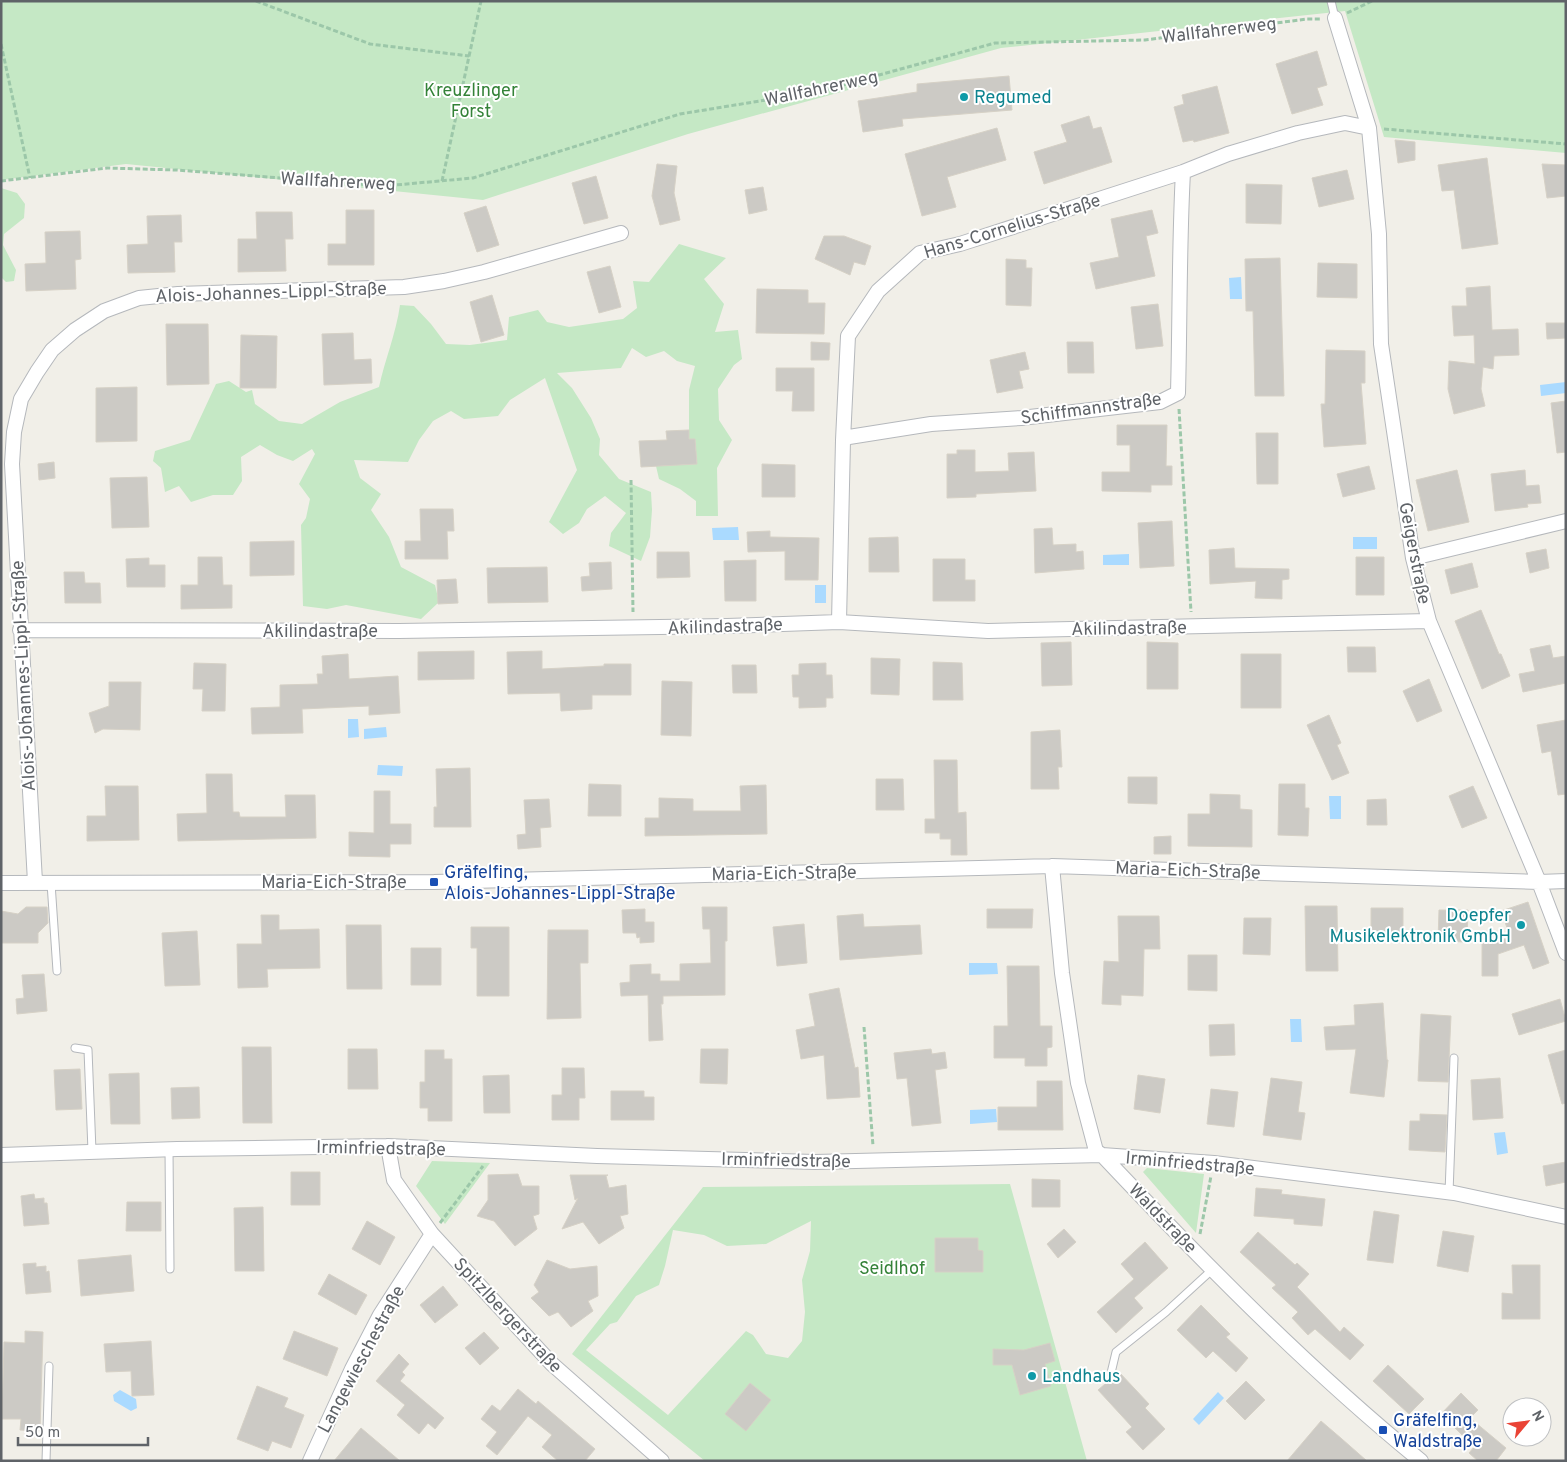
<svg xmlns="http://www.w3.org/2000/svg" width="1567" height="1462" font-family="Overpass,sans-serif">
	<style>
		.green { fill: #c5e8c5; fill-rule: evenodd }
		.water { fill: #aadaff }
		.building { fill: #cccac5; stroke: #d6d1c6 }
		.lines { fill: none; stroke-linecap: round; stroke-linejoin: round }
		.lane-casing { stroke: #b5b8bc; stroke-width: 9 }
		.street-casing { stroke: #b5b8bc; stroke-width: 16 }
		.path { stroke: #9cc7a9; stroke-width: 3; stroke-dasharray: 5 2.5; stroke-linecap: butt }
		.lane { stroke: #fff; stroke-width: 7 }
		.street { stroke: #fff; stroke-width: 14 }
		.culture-dot { fill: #0f9aa8; stroke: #fff; stroke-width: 2 }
		.transit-dot { fill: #1a4fb4; stroke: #fff; stroke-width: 2 }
		.labels { text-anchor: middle; stroke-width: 4; stroke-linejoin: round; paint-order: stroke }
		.street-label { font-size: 18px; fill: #5f6368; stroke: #fff }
		.park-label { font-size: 18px; fill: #348238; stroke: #fff }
		.culture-label { font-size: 18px; fill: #0d838f; stroke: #fff; text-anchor: start }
		.transit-label { font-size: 18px; fill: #164399; stroke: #fff; text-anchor: start }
	</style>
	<rect width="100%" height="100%" fill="#f1efe8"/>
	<path class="green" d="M1,1H1566V153L1384,137L1345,11L1001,48L688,134L483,200L126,164L1,180Z
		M1,188L17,193L25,204L24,218L4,234L3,245L16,270L14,281L6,282L1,277Z
		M679,244L726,258L704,279L724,304L715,332L738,330L742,359L734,365L718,389L719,420L732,440L717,468L718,516H696V501L680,489L659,479L656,466L697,464L695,439H689V390L695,366L677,361L664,351L646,357L632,348L621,368L557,373L572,388L591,418L600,439L599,455L619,479L651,492L652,510L650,537L641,561L609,546L611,533L626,513L605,496L587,509L579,523L563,534L549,522L577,470L545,378L510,400L498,416L464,419L451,411L433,421L419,440L408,462L354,460L360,478L381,494L371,510L389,537L401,567L435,585L439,602L421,619L346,605L327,609L303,606L301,525L306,518L310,499L299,484L315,454L312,449L293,461L277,455L260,445L241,457L242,481L233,495H213L191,502L179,486L165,492L161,468L153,461L155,451L190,440L216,384L229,381L246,392L252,390L255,404L279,421L302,424L340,402L379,387C385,359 396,334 400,305L414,306L431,324L446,344L470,345L507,340L509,317L538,310L547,322L569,327L623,319L637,308L633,281L649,282Z
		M432,1161L490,1163L445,1224L416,1186Z
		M1147,1168L1204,1174L1196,1233L1143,1172Z
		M1010,1184L1087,1461H705L572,1354L703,1187ZM811,1221L810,1251L802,1280L805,1312L802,1341L788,1358L766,1354L753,1335L746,1331L668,1415L586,1350L610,1324L617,1322L636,1296L659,1285L665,1266L673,1230L704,1235L727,1246L766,1244Z"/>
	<path class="water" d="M1241,277L1242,299H1230L1229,278Z
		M1566,382V393L1541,396L1540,385Z
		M738,527L739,540H713L712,528Z
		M1353,537H1377V549H1353Z
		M1129,554V565H1103V555Z
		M815,585H826V603H815Z
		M348,719H358L359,737L348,738Z
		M386,727L387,737L364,739V729Z
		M378,765L403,766L402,776L377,775Z
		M1329,796H1341V819H1330Z
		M969,963H997L998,974L969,975Z
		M1290,1019H1301L1302,1042H1291Z
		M996,1109L997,1122L970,1124V1110Z
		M1505,1132L1508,1153L1497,1155L1494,1133Z
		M120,1390L136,1399L137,1408L131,1411L114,1401L113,1395Z
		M1218,1392L1224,1398L1199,1425L1193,1419Z"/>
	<path class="building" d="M1317,51L1327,85L1317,88L1323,105L1292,114L1276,64Z
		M1009,76L1012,110L902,119L903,126L863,132L858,101L917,92V84Z
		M1217,86L1229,133L1194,142L1193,140L1183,142L1174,107L1184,104L1182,95Z
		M1089,116L1093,129L1101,127L1112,162L1044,184L1034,152L1067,142L1061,125Z
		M997,128L1006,160L947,177L956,207L922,216L905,154Z
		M1395,140L1415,142V160L1398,163Z
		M1487,158L1498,244L1462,249L1454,190L1442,191L1438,165Z
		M657,164L677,166L674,193L680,220L660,225L652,196Z
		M1542,164L1566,165V196L1547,198Z
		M1347,170L1354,199L1319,207L1312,178Z
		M596,176L608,218L584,224L572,183Z
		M1246,184L1282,185L1281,224L1246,223Z
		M763,187L767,210L749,214L745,190Z
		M486,206L499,245L477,252L464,213Z
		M346,210H374V265H328V244H346Z
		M1152,210L1158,233L1146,236L1155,276L1096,289L1090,263L1119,257L1111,219Z
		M256,212H292L293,239H285L286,271L238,272V239H257Z
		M181,215L182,242H174L175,272L128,273L127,245L148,244L147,216Z
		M80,231L81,259L75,260L76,289L26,291L25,264L46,263L45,232Z
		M824,236H844L871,246L865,265L854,262L850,275L815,259Z
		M1280,258L1284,396H1255L1253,311H1246L1245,259Z
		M1006,259L1026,260V268H1032L1031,306L1006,305Z
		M1318,263L1357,264V298L1317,297Z
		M610,266L621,307L599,313L587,272Z
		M1490,286L1492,330L1518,329L1519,355L1494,356L1493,369L1483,367L1481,389L1485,406L1454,414L1448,389L1449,361L1475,364L1474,335L1454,336L1452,306H1467L1466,288Z
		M757,289L808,290V303H825L824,334L756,333Z
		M492,295L504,335L481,342L470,302Z
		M1158,304L1163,346L1136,349L1131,307Z
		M1546,323H1566V338L1547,339Z
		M166,324H208L209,384L167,385Z
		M353,333L354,360L371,359L372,383L324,385L322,334Z
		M241,335L277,336L276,388H240Z
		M811,342L830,343L829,360H811Z
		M1067,342H1093L1094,373H1068Z
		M1326,350L1365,351V383H1361L1366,444L1324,447L1321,404H1325Z
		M1025,352L1029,369L1019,371L1023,388L997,393L990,360Z
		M776,368H814V411H792L793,391H776Z
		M137,387V441L96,442V388Z
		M1566,401V452L1557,453L1551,403Z
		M1117,425H1167L1166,466H1172V485H1151V492L1102,491V472H1130V445H1117Z
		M689,430V439H695L697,464L641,467L639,441L667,440L666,431Z
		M1256,433H1278V484H1257Z
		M957,450H975V472L1009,471L1008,453L1034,452L1036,491L976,494V497L947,498V454H957Z
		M54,462L55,478L39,480L38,464Z
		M762,464L795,465V497H762Z
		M1369,466L1375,489L1343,497L1337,474Z
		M1457,470L1469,522L1428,531L1416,480Z
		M1525,470L1526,486L1539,485L1541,503L1527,504L1528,507L1495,511L1491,474Z
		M147,477L149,527L112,528L110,478Z
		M420,509H453L454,531H447L448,559H405V541H421Z
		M1172,521L1174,566L1140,568L1138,523Z
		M1052,528L1053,545L1076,544V552L1083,551L1084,569L1035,573L1034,529Z
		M770,531V537L819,538L818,580H785V551L748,552L747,532Z
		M898,537L899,572H869V538Z
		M294,541V575L250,576V542Z
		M1234,548L1235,568L1289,569V579L1282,580V599L1255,598L1256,581L1210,584L1209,550Z
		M1546,549L1549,568L1530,573L1526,553Z
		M657,552H689L690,577L657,578Z
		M198,557H222L223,585H232V608L181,609V585H198Z
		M1356,557H1384V595H1356Z
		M149,558V565H165V587H127L126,559Z
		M933,559H965V580H975V601H933Z
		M756,560V601H725L724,561Z
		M611,562L612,589L582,591L581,577L590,576L589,563Z
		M1472,563L1478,587L1451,594L1445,570Z
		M547,567L548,602L488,603L487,568Z
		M64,572H84L85,583H100L101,603H65Z
		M456,579L458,603L438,604L437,580Z
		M1481,610L1499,654H1501L1510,676L1482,689L1455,621Z
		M1071,642L1072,685L1042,686L1041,643Z
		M1147,642L1178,643V689H1147Z
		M1550,645L1553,658L1566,656V683L1523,692L1519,674L1535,671L1530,649Z
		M1347,647H1375L1376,672H1348Z
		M474,651V679L418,680V652Z
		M542,651V669L604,666V664H631V695H592V709L561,711L560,693L508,694L507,652Z
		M348,654L349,679L398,676L400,713L369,715V706L302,709L303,733L252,734L251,708L280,707V685L318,684L317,674H323L322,656Z
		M1241,654H1281V708H1241Z
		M871,658L900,659L899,695L871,694Z
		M933,662L962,663L963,700H933Z
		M194,663L226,664L225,711H202L203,689H193Z
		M826,663V675H832L833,698H826V707L799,708V697H793L792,675H799V664Z
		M732,665H756L757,693H733Z
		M1429,679L1442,711L1417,722L1403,691Z
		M662,681L692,682L691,736L661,735Z
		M109,682H141L140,730L103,729L95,733L89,713L109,706Z
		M1329,715L1341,743L1337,745L1349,773L1332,780L1307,725Z
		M1566,720V794L1558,795L1551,751L1542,753L1537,725Z
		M1060,730L1062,767H1058L1059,789H1031V732Z
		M934,760H957L958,813L966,812L967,855H951V839H940V833H925V819H935Z
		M470,768L471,827H434V807H437L436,769Z
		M206,774H232L233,812H239L240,817H286L285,795H315L316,838L178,841L177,814L207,813Z
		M1128,777H1157V804L1128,803Z
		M876,779H903L904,810H876Z
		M589,784L621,785V816H588Z
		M1279,784H1305V808H1309L1308,836L1278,835Z
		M766,785L767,834L645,836V818H659V798L693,799V811H741L740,786Z
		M105,786H138L139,840L87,841V816H106Z
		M1473,786L1487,818L1462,828L1449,796Z
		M374,791H390V824H411V844H390V857L349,856V832L374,833Z
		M1210,794L1240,795V809L1252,810V847L1188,846V814H1210Z
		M549,799L551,827L540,828L541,847L518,849L517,835L526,834L524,800Z
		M1386,799L1387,825H1367V800Z
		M1171,836V854H1154V837Z
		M1528,902L1549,963L1533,969L1524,945L1498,954V976H1482V939H1511L1501,911Z
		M1305,906H1337L1338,971H1306Z
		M26,907H47L48,923L38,933V943H1V911L18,914Z
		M702,907H727V941H725V995L663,996V1004H661L663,1040L649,1041L648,995L621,996L620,983L630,982V965L651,964V974H660V981H680V964L711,963L710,929H703Z
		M1371,908H1403V939L1371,938Z
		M645,909V922H654V942L640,943V937L637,938L636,933H623L622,910Z
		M987,909H1033L1032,928H987Z
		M1439,910H1468L1467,942L1438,941Z
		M863,914L864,927L920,925L922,954L840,960L837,916Z
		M261,915H279V930L319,929L320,968L267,969L268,987L238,988L237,944H262Z
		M1118,916H1159L1160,949H1144L1143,996L1121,995V1005L1102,1004L1104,961L1119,962Z
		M1244,918H1271L1270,955L1243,954Z
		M804,924L807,963L777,966L773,927Z
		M346,925H381L382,989H347Z
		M471,927H509V996H477V948H471Z
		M548,930H588V963H580L581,1018L547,1019Z
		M197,931L200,985L165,986L162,933Z
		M411,948H441V985H411Z
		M1188,955H1217V991L1188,990Z
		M1007,966H1039L1040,1026H1052V1047L1047,1048V1066H1025V1058H994V1026H1008Z
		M44,974L47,1011L17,1014L16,999L24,998L22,975Z
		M839,988L855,1068L858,1067L860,1097L827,1099L824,1055L801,1059L796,1030L815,1026L809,994Z
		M1560,999L1566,1021L1519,1035L1512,1014Z
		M1383,1003L1387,1060H1388L1384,1097L1350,1093L1356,1049L1326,1050L1324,1027L1355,1025L1354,1005Z
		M1421,1014L1451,1016L1448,1082L1418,1081Z
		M1234,1024L1235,1055L1210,1056L1209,1025Z
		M242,1047H271L272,1123H243Z
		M348,1049H377L378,1089H348Z
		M701,1049H728L727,1084L700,1083Z
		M931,1049L932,1054L945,1052L947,1068L935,1070L941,1123L912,1126L907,1078L897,1079L894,1053Z
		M425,1050H444V1059H452V1121H428V1108H420V1082H425Z
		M1566,1050V1103L1562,1104L1548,1055Z
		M562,1068H584L585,1098H579V1120H552V1095H562Z
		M80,1069L82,1109L56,1110L54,1070Z
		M139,1073L140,1124H111L109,1074Z
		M509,1075L510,1113H484L483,1076Z
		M1138,1075L1165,1079L1160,1113L1134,1109Z
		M1271,1078L1302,1082L1298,1112L1305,1113L1301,1140L1263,1135Z
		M1500,1078L1503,1118L1473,1120L1471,1080Z
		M1037,1081H1062L1063,1130H998V1107H1037Z
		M199,1087L200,1118L172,1119L171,1088Z
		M1211,1089L1238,1092L1234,1127L1207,1124Z
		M611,1091H644V1097H654V1120H611Z
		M1420,1114L1447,1115L1445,1152L1409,1150L1410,1121H1420Z
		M1566,1162V1182L1546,1186L1543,1166Z
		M291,1172H320V1205H291Z
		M518,1174L522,1186H539V1214L533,1216L537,1229L515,1246L494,1221L477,1216L488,1200V1175Z
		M570,1175H608L606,1176L609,1188L626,1185L628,1214L620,1216L624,1228L599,1244L583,1222L562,1229L578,1198L575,1200Z
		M1032,1179L1060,1180V1207H1032Z
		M1256,1188L1282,1190L1281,1194L1325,1199L1322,1226L1294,1224V1219L1254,1216Z
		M34,1194L35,1199L44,1198V1203H47L49,1224L24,1226L21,1196Z
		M127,1202H161V1231H126Z
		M263,1207L264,1271H235L234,1208Z
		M1374,1211L1399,1215L1393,1263L1367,1260Z
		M367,1221L395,1237L380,1265L352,1249Z
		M1064,1229L1076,1242L1058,1258L1047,1244Z
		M1443,1231L1474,1236L1468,1272L1437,1266Z
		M1258,1232L1295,1265L1297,1263L1309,1274L1297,1287L1340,1332L1344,1327L1364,1345L1350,1360L1315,1329L1308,1335L1292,1318L1298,1312L1272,1288L1276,1285L1240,1252Z
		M935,1238H978V1250L983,1251V1272H935Z
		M1145,1242L1168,1268L1134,1298L1143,1308L1116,1333L1097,1312L1134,1279L1121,1264Z
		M131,1255L134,1291L81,1296L78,1260Z
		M547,1260L570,1269L597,1266L598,1296L588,1301L593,1311L571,1327L558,1312L549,1316L531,1298L539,1292L534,1285Z
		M36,1263V1267L46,1266V1272L49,1271L51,1292L26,1294L23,1264Z
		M1512,1265H1540V1319H1502V1293L1513,1294Z
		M329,1274L367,1295L356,1315L318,1294Z
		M443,1286L458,1305L435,1323L420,1305Z
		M1201,1305L1230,1334L1226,1337L1248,1358L1236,1372L1213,1351L1206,1358L1177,1330Z
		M25,1331L43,1332L40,1431L20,1430L21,1419H2L4,1342L25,1343Z
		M294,1331L338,1348L327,1376L283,1359Z
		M484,1332L499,1348L480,1365L465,1348Z
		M151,1341L154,1395L132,1396L131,1371L106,1372L104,1344Z
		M1050,1343L1055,1361L1045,1364L1051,1386L1020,1395L1012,1365H993V1349L1024,1350Z
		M399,1354L409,1364L402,1372L405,1375L400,1381L444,1418L435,1429L428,1423L419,1434L397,1415L405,1405L376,1381Z
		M1388,1365L1424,1399L1409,1414L1373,1381Z
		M1119,1372L1149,1404L1145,1408L1165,1429L1143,1450L1126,1432L1132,1427L1098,1390Z
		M1246,1381L1265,1400L1245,1420L1226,1401Z
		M750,1383L771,1400L746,1431L725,1414Z
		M257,1386L288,1398L284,1407L304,1415L291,1448L272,1441L268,1451L237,1439Z
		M518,1389L536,1404L538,1401L595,1449L585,1461H558L542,1447L552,1435L528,1416L497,1455L486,1446L497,1432L481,1419L492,1405L500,1411Z
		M1461,1393L1478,1410L1470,1418L1506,1448L1496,1461H1478L1469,1453L1474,1447L1441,1414Z
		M1321,1421L1342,1439L1367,1461H1287Z
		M361,1428L400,1461H334Z"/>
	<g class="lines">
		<defs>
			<path id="lane" d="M1331,1L1335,18
				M51,883L57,971
				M75,1048L88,1050L92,1151
				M169,1149L170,1269
				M1449,1193L1454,1058
				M1111,1373L1116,1352L1166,1312L1213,1269
				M46,1461L49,1366"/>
			<path id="street" d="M1335,18L1369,128L1379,234L1381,344L1413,558L1429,621L1539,882L1566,953
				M843,440L849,437L931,424L1021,418L1160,402L1178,393C1180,319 1179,245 1183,172
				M1413,558L1566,521
				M839,622L843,440L848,336L878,291L920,253L960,244L1183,172L1228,154L1298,133L1345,123L1369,128
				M20,630L399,631L727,626L839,622L988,631L1429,621
				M1052,866L1062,973L1078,1083L1096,1151L1102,1155C1203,1262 1307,1368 1421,1461
				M35,882L12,464L14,432L21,399L37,372L52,350L75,330L104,311L139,298L178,294L404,287L444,281L484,272L621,233
				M1,883L434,882L1052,866L1539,882L1566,881
				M388,1146L394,1180L432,1234L552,1364L662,1461
				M1,1155L177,1149L388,1146L597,1156L815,1162L1102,1155L1214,1163L1454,1193L1566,1217
				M310,1461L352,1369L380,1315L432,1234"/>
		</defs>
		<use href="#lane" class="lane-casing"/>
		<use href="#street" class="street-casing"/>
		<path class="path" d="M256,1L370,44L469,56
			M1347,13L1372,1
			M1,44L30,178
			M1384,129L1566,144
			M1,181L107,168L177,170L384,186L473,178L680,114L821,91L995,43L1145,40L1307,19H1322
			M442,181L481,1
			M1179,409L1191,612
			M631,480L633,612
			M864,1027L873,1146
			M440,1223L483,1166
			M1200,1234L1211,1176"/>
		<use href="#lane" class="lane"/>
		<use href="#street" class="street"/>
	</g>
	<g class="culture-dot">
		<circle cx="964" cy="97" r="5"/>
		<circle cx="1521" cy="925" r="5"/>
		<circle cx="1032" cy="1376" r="5"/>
	</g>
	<g class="transit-dot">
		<rect x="429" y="877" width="10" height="10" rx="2.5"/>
		<rect x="1378" y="1425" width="10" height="10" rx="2.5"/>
	</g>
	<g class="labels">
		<g class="street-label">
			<text transform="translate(1219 30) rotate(-7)" y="6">Wallfahrerweg</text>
			<text transform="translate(821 88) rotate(-12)" y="6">Wallfahrerweg</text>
			<text transform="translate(338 181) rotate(3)" y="6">Wallfahrerweg</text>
			<text transform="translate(1012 226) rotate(-17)" y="6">Hans-Cornelius-Straße</text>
			<text transform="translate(271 292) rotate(-2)" y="6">Alois-Johannes-Lippl-Straße</text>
			<text transform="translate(1091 408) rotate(-8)" y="6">Schiffmannstraße</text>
			<text transform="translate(1415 553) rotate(79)" y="6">Geigerstraße</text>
			<text transform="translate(725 626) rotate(-2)" y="6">Akilindastraße</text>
			<text transform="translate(1129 628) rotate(-1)" y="6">Akilindastraße</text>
			<text x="320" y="637">Akilindastraße</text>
			<text transform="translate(23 676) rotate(-93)" y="6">Alois-Johannes-Lippl-Straße</text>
			<text transform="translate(1188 870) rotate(2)" y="6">Maria-Eich-Straße</text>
			<text transform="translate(784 873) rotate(-1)" y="6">Maria-Eich-Straße</text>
			<text x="334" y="888">Maria-Eich-Straße</text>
			<text transform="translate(381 1148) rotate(1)" y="6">Irminfriedstraße</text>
			<text transform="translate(786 1160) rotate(1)" y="6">Irminfriedstraße</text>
			<text transform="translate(1190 1163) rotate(5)" y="6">Irminfriedstraße</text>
			<text transform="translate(1163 1218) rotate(46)" y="6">Waldstraße</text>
			<text transform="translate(508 1315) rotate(47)" y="6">Spitzlbergerstraße</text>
			<text transform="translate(361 1359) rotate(-62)" y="6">Langewieschestraße</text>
		</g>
		<g class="park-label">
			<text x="471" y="96">Kreuzlinger<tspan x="471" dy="21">Forst</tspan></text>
			<text x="892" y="1274">Seidlhof</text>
		</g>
		<g class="culture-label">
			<text x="974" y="103">Regumed</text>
			<text x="1511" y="921" text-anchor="end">Doepfer<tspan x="1511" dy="21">Musikelektronik GmbH</tspan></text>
			<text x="1042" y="1382">Landhaus</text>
		</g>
		<g class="transit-label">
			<text x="444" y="878">Gräfelfing,<tspan x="444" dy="21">Alois-Johannes-Lippl-Straße</tspan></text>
			<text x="1393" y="1426">Gräfelfing,<tspan x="1393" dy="21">Waldstraße</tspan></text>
		</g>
	</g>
	<rect width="1567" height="1462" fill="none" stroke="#5f6368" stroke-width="5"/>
	<g transform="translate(1527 1422) rotate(61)"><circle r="24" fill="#ffffff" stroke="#bfc1c3"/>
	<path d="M0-4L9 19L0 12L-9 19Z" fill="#ea4335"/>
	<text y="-8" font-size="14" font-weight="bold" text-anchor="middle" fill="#5f6368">N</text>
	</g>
	<path d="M18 1437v8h130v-8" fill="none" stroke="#5f6368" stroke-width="2.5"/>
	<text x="25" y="1437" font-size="15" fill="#5f6368" stroke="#ffffff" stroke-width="4" paint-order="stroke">50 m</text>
</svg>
